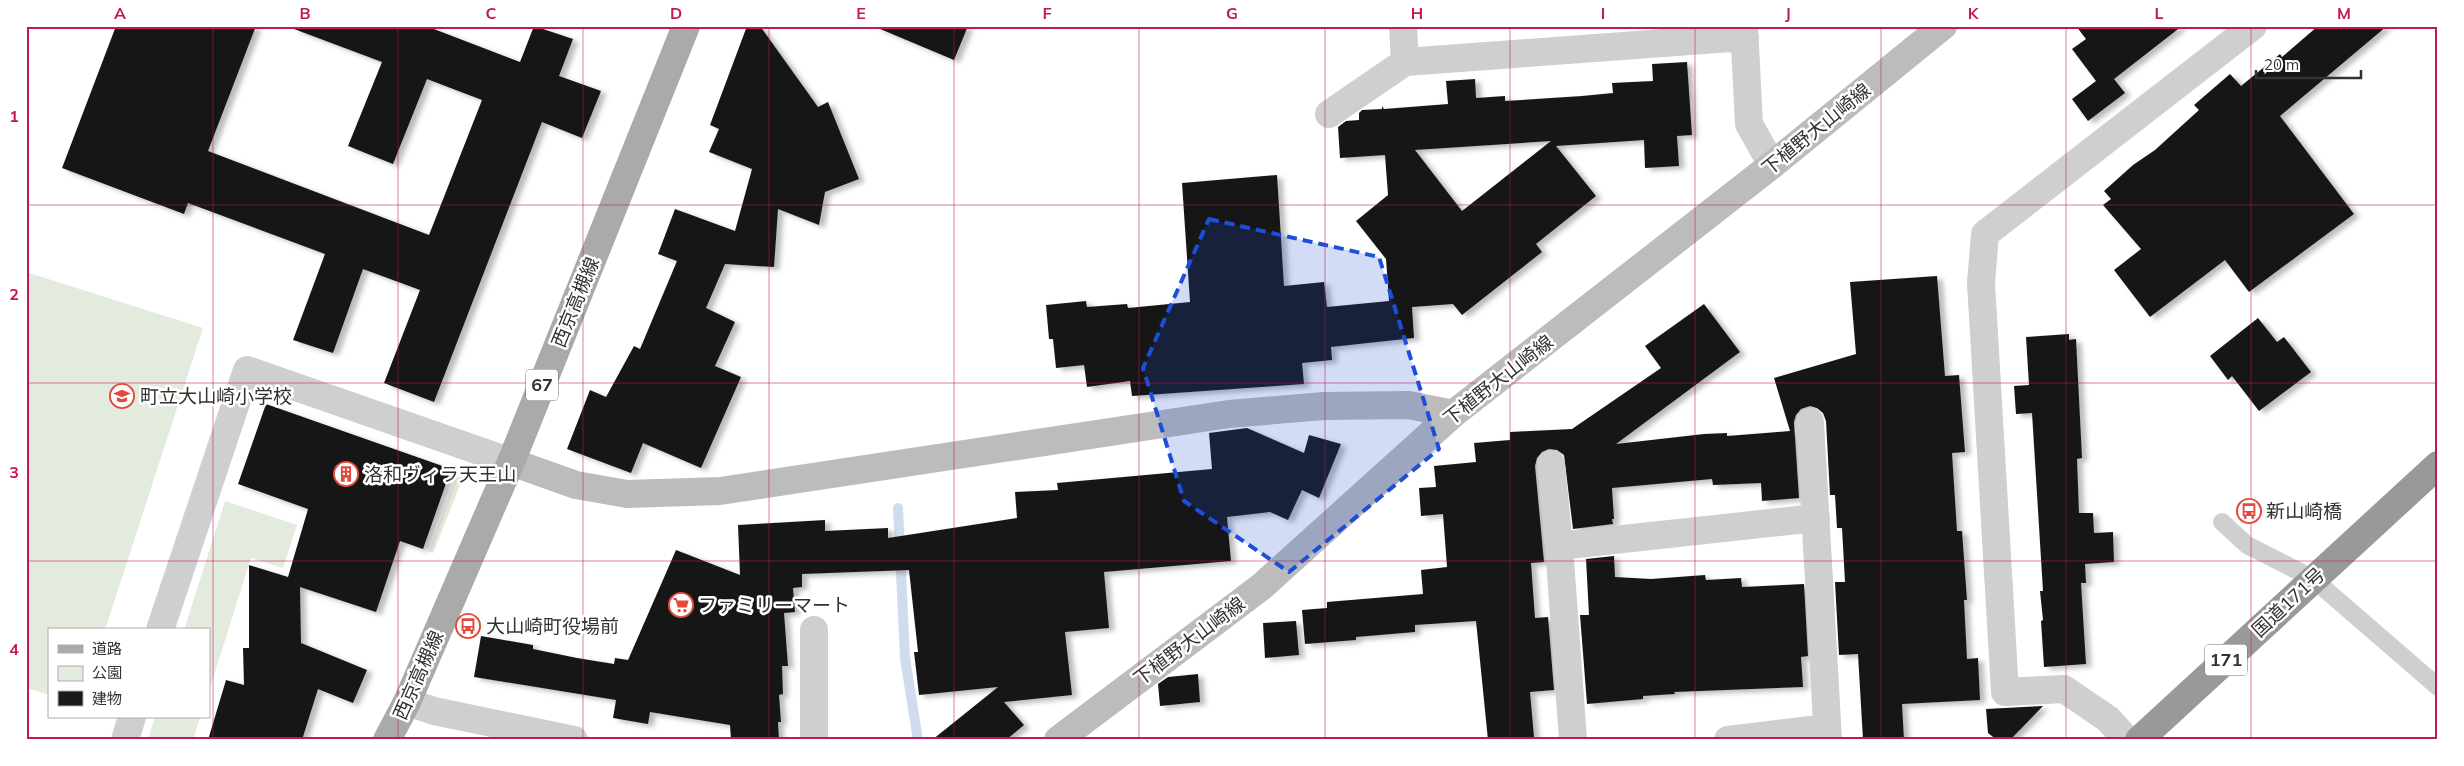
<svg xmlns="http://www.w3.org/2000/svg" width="2464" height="766" font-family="Mulish,'Noto Sans JP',sans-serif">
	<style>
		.green { fill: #e3ebde }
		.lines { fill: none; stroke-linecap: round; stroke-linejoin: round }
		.stream { stroke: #cedced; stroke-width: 10 }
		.building { fill: #191919; fill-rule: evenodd; filter: url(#shadow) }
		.lane { stroke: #cfcfcf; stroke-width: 18 }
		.street { stroke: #cfcfcf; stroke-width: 28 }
		.secondary { stroke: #bcbcbc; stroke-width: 28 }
		.primary { stroke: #aaa; stroke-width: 28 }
		.highway { stroke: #999; stroke-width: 28 }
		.marked { fill: #1d4ed8; fill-opacity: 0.2; stroke: #1d4ed8; stroke-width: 4; stroke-dasharray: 10 6; stroke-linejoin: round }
		.grid { fill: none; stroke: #c2185b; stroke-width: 1; stroke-opacity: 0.55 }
		.labels { text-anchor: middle; stroke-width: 5; stroke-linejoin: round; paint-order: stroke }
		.shield { fill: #fff; stroke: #707070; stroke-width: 1 }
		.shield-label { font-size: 18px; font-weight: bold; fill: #323232 }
		.street-label { font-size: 19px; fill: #323232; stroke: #fff }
		.poi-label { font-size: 19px; fill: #323232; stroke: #fff; text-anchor: start }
		.neatline { fill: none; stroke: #c2185b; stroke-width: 2 }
		.grid-label { font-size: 16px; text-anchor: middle; font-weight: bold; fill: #c2185b }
	</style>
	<defs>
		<filter id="shadow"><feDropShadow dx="5.5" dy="3" stdDeviation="2.5" flood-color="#0004"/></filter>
	</defs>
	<rect width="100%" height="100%" fill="#fff"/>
	<path class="green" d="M26,272L203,328L105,630H49V695L26,688Z
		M456,476L463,478L433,553L429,551Z
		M225,501L297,525L283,568L251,558L209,691V630H184Z
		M155,717H200L193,740H148Z"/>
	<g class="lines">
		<path class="stream" d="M898,508L905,658L918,740"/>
	</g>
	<path class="building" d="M116,26H256L208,151L429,235L482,100L427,79L393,164L348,146L382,62L294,29L295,26H426L520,62L534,26L573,39L559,76L601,91L582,138L542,122L434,402L384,383L420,290L363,269L333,353L293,340L325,254L188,203L184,214L62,168Z
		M747,26H760L818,107L828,102L859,179L825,192L819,225L778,209L774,267L725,264L706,308L735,322L715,366L741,377L701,468L643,443L631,473L567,449L590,390L606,397L634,346L640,349L677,261L658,254L675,209L735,231L752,169L709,152L719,129L710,125Z
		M873,26H968L954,60Z
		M2076,26H2182L2114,79L2125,93L2088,121L2072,99L2096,81L2072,49L2086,39Z
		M2318,26H2387L2280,116L2354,214L2249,292L2225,260L2150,317L2114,270L2141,249L2103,205L2111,199L2104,191L2133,165L2155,150L2199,110L2194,105L2230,74L2241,86L2280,54L2282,57Z
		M1687,62L1692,135L1677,136L1679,166L1645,168L1644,140L1556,146L1596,196L1536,244L1542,252L1462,315L1453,304L1412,307L1414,338L1331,347L1332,360L1302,363L1304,384L1290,385L1132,396L1130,381L1087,387L1084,365L1056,368L1053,339H1049L1046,305L1086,301L1087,307L1127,304L1128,308L1190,302L1182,183L1277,175L1284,286L1324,282L1327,307L1389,301L1386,259L1356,221L1388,195L1385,155L1340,158L1338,127L1346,121L1359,120V113L1362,110L1382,109V106L1384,109L1448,104L1446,81L1475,79L1476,98L1505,96V101L1582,96L1613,93L1612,83L1653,81L1652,64ZM1551,141L1462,211L1415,150Z
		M1937,276L1945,376L1959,375L1965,452L1952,453L1957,531H1962L1967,600H1964L1967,659L1978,658L1980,700L1902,704L1904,740H1863L1858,654L1839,655L1835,582H1845L1842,528H1837L1835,495H1830L1826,421L1823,413L1817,408L1810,406L1801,409L1796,415L1794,422L1799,498L1762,501L1761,483L1713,485L1712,479L1612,488L1614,519H1612L1613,524L1573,529L1564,455L1557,450L1549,449L1542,452L1537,458L1535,466L1544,562L1531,563L1535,618L1548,617L1554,690L1530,692L1534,737L1488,740L1476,621L1415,625V632L1356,637V640L1305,644L1302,610L1327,608V602L1423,594L1421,570L1447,567L1443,514L1421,516L1419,488L1436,487L1434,466L1476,462L1474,443L1510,440V432L1572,429L1661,368L1645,346L1704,304L1740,352L1616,444L1704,434L1727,433V436L1790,431L1774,378L1856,354L1850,282Z
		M2258,318L2277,342L2284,337L2311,372L2259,411L2232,376L2228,380L2210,356Z
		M2069,334V340L2076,339L2082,458L2077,459L2079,513H2093L2094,533L2113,532L2114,562L2085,564L2086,583H2081L2086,664L2044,667L2041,621L2043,620L2040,591H2043L2032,413L2016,414L2014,386L2029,385L2026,337Z
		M266,404L451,469L423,549L400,541L376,612L300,587L301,643L367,670L353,703L318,689L302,740H208L226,680L244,685L243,648H249V565L288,577L308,509L238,484Z
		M1247,428L1304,453L1309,435L1341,444L1319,498L1302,490L1288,520L1270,512L1227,517L1231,561L1104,572L1109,628L1065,632L1072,695L1004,702L1024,725L1006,740H932L998,687L919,695L914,652H918L909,570L802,574V587L793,588L795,612L784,613L788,666H782L783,694L779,695L781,722H778L779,740H731L730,725L650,712L648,724L613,718L616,700L474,677L481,636L533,645V649L577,658L614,664L615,658L628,660L676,550L740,575L738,525L825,520V531L888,528V538L1017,518L1015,492L1058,490L1057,483L1212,469L1209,433Z
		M1614,556L1615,577L1651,579L1705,575L1706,580L1741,578L1742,587L1804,584L1808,656L1801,657L1803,687L1674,692L1675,694L1643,696V699L1587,704L1580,615H1589L1586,559Z
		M1296,621L1299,655L1265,658L1263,623Z
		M1198,674L1200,702L1160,706L1158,684L1168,677Z
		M2043,706L2010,740H1997L1988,733L1986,709Z"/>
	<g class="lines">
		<path class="lane" d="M2222,522L2247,545L2312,578L2438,687"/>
		<path class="street" d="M1403,26L1405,62L1745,37
			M1744,26L1749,124L1772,165
			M1329,114L1405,62
			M1810,422L1828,740
			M1551,464L1559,546L1573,740
			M1559,546L1816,518
			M160,630L247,370L511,462
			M407,702L434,711L574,740
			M125,740L132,717
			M814,740V630
			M1728,740L1827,728
			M2127,740L2108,719L2064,689L2005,692L1981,283L1985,234L2253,26"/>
		<path class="secondary" d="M511,462L576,485L627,494L720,491L1229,414L1324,406L1409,405L1453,414
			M1058,740L1261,587L1453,414L1772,165L1943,26"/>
		<path class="primary" d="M387,740L407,702L511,462L686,26"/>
		<path class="highway" d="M2139,740L2438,465"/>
	</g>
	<path class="marked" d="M1209,219L1379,257L1439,449L1289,572L1184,501L1143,368Z"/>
	<path class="grid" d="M213,26V740M398,26V740M583,26V740M769,26V740M954,26V740M1139,26V740M1325,26V740M1510,26V740M1695,26V740M1881,26V740M2066,26V740M2251,26V740M26,205H2438M26,383H2438M26,561H2438"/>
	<defs>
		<symbol id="school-ring" viewBox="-11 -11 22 22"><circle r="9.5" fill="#fff" stroke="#e14a3c" stroke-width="1.5"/><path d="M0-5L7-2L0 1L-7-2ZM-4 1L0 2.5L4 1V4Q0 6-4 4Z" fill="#e14a3c"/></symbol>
		<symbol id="building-ring" viewBox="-11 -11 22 22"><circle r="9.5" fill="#fff" stroke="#e14a3c" stroke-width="1.5"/><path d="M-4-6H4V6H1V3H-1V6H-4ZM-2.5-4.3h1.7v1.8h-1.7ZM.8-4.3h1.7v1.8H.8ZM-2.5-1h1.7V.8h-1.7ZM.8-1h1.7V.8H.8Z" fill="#e14a3c"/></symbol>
		<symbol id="bus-ring" viewBox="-11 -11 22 22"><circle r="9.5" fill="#fff" stroke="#e14a3c" stroke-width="1.5"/><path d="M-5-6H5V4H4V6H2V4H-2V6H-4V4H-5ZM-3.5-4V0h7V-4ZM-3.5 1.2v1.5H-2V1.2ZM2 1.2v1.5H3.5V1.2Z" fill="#e14a3c"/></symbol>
		<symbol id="supermarket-ring" viewBox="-11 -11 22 22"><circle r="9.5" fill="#fff" stroke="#e14a3c" stroke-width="1.5"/><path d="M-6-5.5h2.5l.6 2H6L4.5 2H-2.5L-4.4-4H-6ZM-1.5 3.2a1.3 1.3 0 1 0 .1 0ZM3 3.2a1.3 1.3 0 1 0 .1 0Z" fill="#e14a3c"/></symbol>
	</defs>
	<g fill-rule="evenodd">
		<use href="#school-ring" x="108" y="382" width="28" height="28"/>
		<use href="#building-ring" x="332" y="460" width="28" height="28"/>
		<use href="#bus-ring" x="2235" y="497" width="28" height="28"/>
		<use href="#supermarket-ring" x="667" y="591" width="28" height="28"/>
		<use href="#bus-ring" x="454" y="612" width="28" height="28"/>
	</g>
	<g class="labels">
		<g class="shield">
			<rect x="526" y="369.5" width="32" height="31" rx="4"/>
			<rect x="2205" y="644.5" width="42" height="31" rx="4"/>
		</g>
		<g class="shield-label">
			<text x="542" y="391">67</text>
			<text x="2226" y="666">171</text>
		</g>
		<g class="street-label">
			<text transform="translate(1816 129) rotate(-39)" y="7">下植野大山崎線</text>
			<text transform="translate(575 302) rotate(-68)" y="7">西京高槻線</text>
			<text transform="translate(1498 380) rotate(-38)" y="7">下植野大山崎線</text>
			<text transform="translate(2288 602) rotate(-43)" y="7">国道171号</text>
			<text transform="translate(1189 641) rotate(-37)" y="7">下植野大山崎線</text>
			<text transform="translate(418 675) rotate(-66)" y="7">西京高槻線</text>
		</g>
		<g class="poi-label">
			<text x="140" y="403">町立大山崎小学校</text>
			<text x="364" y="481">洛和ヴィラ天王山</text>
			<text x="2266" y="518">新山崎橋</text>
			<text x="698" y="612">ファミリーマート</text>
			<text x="486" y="633">大山崎町役場前</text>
		</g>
	</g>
	<rect width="2464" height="766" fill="none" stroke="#ffffff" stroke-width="55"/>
	<rect x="48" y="628" width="162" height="90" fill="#ffffff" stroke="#adadad"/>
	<rect x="58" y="645" width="25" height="8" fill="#aaaaaa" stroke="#adadad"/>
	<text x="92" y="654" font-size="15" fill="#323232">道路</text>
	<rect x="58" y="666" width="25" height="15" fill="#e3ebde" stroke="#adadad"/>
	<text x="92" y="678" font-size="15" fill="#323232">公園</text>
	<rect x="58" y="691" width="25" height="15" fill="#191919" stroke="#adadad"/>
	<text x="92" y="704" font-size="15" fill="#323232">建物</text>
	<path d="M2256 70v8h105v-8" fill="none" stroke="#323232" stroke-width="2.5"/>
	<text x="2264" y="70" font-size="15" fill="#323232" stroke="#ffffff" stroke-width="4" paint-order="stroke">20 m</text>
	<rect x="28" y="28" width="2408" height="710" class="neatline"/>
	<g class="grid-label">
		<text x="120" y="19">A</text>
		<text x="305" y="19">B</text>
		<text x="491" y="19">C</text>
		<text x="676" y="19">D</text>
		<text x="861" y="19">E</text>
		<text x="1047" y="19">F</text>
		<text x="1232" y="19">G</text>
		<text x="1417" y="19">H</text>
		<text x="1603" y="19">I</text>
		<text x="1788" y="19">J</text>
		<text x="1973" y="19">K</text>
		<text x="2159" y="19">L</text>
		<text x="2344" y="19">M</text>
		<text x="14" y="122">1</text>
		<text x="14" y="300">2</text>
		<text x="14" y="478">3</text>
		<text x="14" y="655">4</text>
	</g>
</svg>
